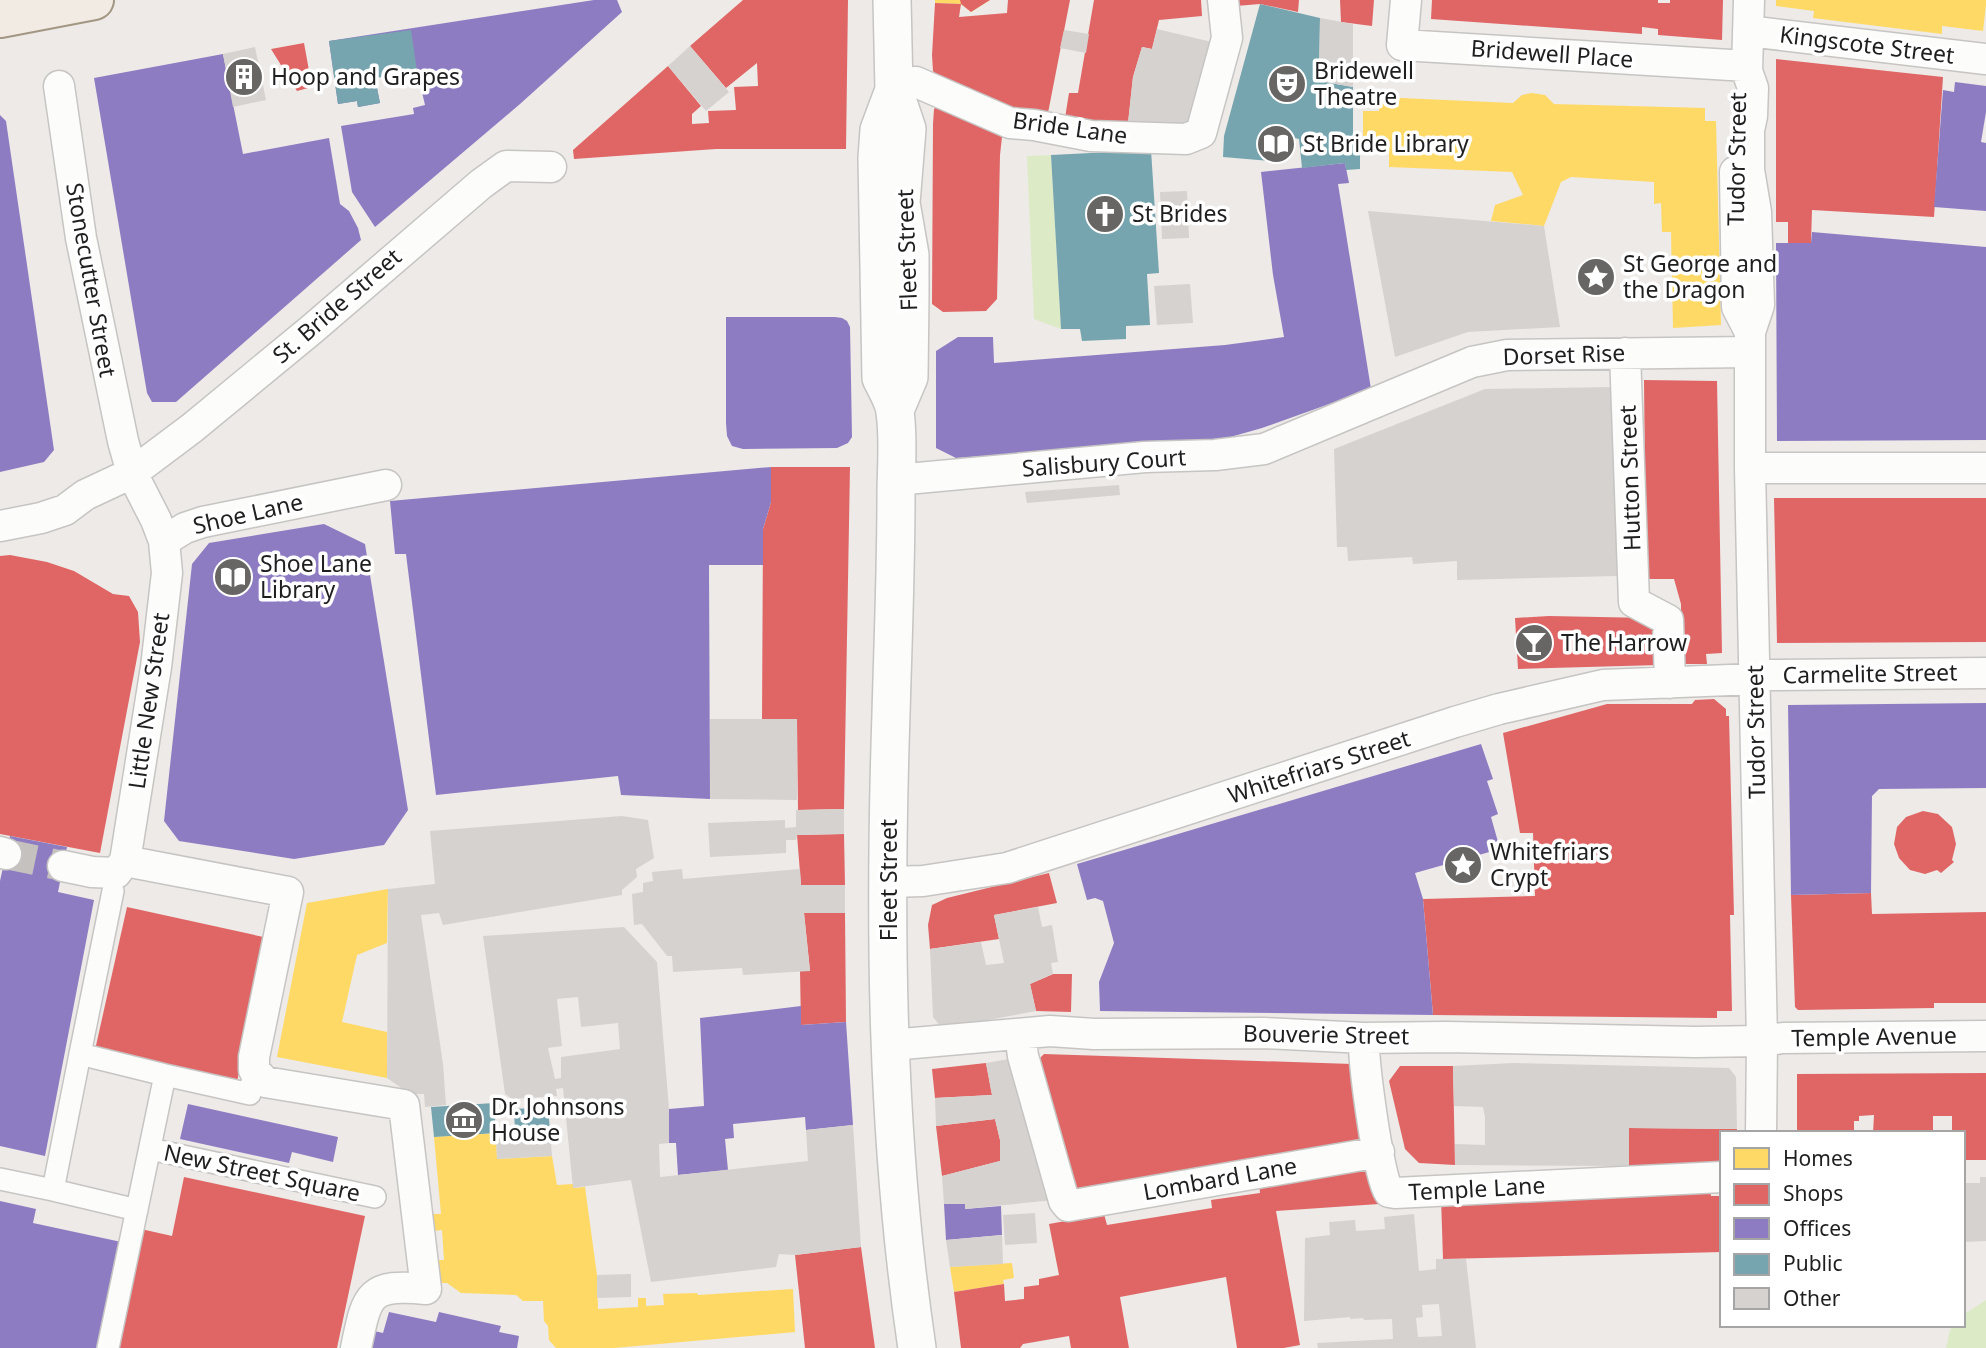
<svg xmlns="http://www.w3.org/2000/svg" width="1986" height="1348" font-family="'Noto Sans',sans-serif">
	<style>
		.grass { fill: #dcebc5 }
		.homes { fill: #ffd966 }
		.shops { fill: #e06666 }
		.offices { fill: #8e7cc3 }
		.public { fill: #76a5af }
		.building { fill: #d6d2d0; fill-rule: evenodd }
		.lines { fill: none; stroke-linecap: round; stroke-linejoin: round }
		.minor-tunnel { stroke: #c4c1bf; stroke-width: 30; stroke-dasharray: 30 15; stroke-linecap: butt }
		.pedestrian-casing { stroke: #c6c5c3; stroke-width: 24 }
		.minor-casing { stroke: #c6c5c3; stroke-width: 33 }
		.tertiary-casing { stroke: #c6c5c3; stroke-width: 40 }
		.primary-casing { stroke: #a39683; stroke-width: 42 }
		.pedestrian { stroke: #fcfcfb; stroke-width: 21 }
		.minor { stroke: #fcfcfb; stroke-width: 30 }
		.tertiary { stroke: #fcfcfb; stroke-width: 37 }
		.primary { stroke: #f1ebe4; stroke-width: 38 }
		.labels { text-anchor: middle; stroke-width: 7; stroke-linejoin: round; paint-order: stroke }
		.street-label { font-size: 23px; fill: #1f1f1f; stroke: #fff }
		.poi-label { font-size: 23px; fill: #1f1f1f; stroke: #fff; text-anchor: start }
	</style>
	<rect width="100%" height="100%" fill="#edeae7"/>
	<path class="grass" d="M1051,155L1061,329L1034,319L1027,156Z
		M1986,1300V1348H1946L1950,1330L1954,1325H1963V1315Z"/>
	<path class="homes" d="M935,0H990L971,12L961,4L935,3Z
		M1776,0H1986V5L1983,31L1942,26V34L1813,18L1814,11L1776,6Z
		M1532,93L1545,95L1554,104L1705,108V121H1716L1721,325L1673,328L1671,232H1662L1661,203L1654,204V182L1571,177L1561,182L1544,226L1491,221L1495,205L1523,195L1512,172L1389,167V147L1363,146V111H1379V97L1513,103L1522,95Z
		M388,889L387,943L357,955L342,1022L387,1032V1078L277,1057L307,903Z
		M496,1133L497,1159L552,1156L557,1185L573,1184V1188L585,1187L597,1275L598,1309L638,1307V1298H646V1306L664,1305L663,1294L697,1293L698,1295L793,1289L795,1332L614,1348H556L549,1340L548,1326L544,1321L543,1301H523L516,1295L461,1293L447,1283H437L435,1260H444L442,1230L433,1231L432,1214H441L434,1137Z
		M1012,1263L1014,1278L1003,1280L1004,1284L954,1292L950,1267Z"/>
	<path class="shops" d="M743,0H848L846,149H716L574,159L573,150L668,66L701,106L692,114V124L709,123L708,111L736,110L734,87L758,86L757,63L726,88L690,46Z
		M960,0H990L971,12L961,4L959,17L1007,13L1008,0H1070L1048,113L1005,107L939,79L933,71L932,55L935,3L961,4Z
		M1094,0H1201L1202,16L1159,20L1152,49L1142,47L1133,77L1128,123L1065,118L1069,93H1078Z
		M1236,0H1299L1298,12L1260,4L1236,6Z
		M1340,0H1374L1372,26L1341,22Z
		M1432,0H1658V3H1670V0H1723L1722,40L1658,35V29L1642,27V34L1431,19Z
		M304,43L312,87L297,91L271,49Z
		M1776,59L1943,77L1934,217L1812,210L1811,243H1788V222H1776Z
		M943,102L1003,128L1000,155L997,299L986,311L943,312L932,304L933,124L934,109Z
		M1644,380L1717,381L1722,653L1706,654L1707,664H1681V604L1674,579H1646Z
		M771,467H850L844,809L798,810L797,719H762L763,529L771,502Z
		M1774,498H1986V642L1777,643Z
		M10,555L47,562L74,571L113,594L129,596L138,612L140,642L100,853L0,834V556Z
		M1549,616L1649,618L1660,630L1659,665L1518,669L1515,618Z
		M1714,699L1726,709V716H1729L1734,915H1730L1732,1011H1717V1018L1433,1015L1423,899L1535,896L1533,833H1520L1503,733L1607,704H1692L1695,700Z
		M1923,811L1938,814L1952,827L1956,844L1952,860L1954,862L1941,873L1937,870L1925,874L1910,870L1899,858L1894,844L1897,827L1906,817Z
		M844,834L845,885H801L797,835Z
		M1049,873L1057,903L994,915L999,939L930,949L928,925L932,905L947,898Z
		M1871,893L1872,914L1986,912V1003H1934V1008L1798,1010L1795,1007L1791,895Z
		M127,907L268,938L237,1082L95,1050Z
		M804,913H845L846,1022L801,1025L800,971H810Z
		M1053,974H1072L1071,1012L1036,1011L1030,984Z
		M1044,1054L1352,1064L1364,1143L1082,1189L1073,1188L1039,1059Z
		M986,1063L992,1095L935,1098L932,1069Z
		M1400,1066H1453L1455,1165L1419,1163L1405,1149L1389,1081Z
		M1986,1073V1160H1963V1133H1952V1116H1933V1133H1873L1874,1115L1859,1116V1121H1854V1133H1797V1074Z
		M995,1119L1000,1140V1161L942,1176L936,1126Z
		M1629,1128L1737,1129L1736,1133H1722V1163L1629,1166Z
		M1374,1161L1379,1204L1276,1211L1300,1345L1284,1348H1237L1226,1277L1120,1297L1129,1348H1071L1069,1336L1023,1344L1020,1348H961L954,1292L1004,1284L1005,1301L1024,1299V1287L1039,1285V1279L1059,1275L1049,1224L1104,1214L1107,1225L1212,1208L1211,1200L1260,1193L1259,1182Z
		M184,1177L365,1216L337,1348H115L141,1229L172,1236Z
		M1710,1189L1711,1196H1722V1252L1443,1259L1441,1198Z
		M861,1247L875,1348H805L795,1255Z"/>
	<path class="offices" d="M594,0H617L622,12L520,104L375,227L352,192L341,126L414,114L413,108L425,105L417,71L375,78L380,103L358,107L357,101L338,104L329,41Z
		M223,54L243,154L329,138L340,204L349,211L358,228L361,240L176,402H152L147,393L94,78Z
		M1955,82L1986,86V112L1981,142L1986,143V211L1934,207L1943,90L1954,92Z
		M0,115L6,121L54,450L44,462L0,472Z
		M1345,163L1349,183L1338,184L1371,389L1262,428L1227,438L956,458L936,448V351L958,337H993L994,363L1225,345L1284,337L1273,275L1261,172Z
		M1812,232L1986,247V440L1777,441L1776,243H1811Z
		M726,317H835L842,318L847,321L850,327L851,380L852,437L848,443L837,448L743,449L732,446L727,436L726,423Z
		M771,467V502L763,529V565H709L710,799L621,795L618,776L436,795L406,554H395L390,501Z
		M324,524L365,544L408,810L384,845L294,859L179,841L164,821L192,564L209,543Z
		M1986,703V788L1879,789L1872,796L1871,893L1791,895L1788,705Z
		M1481,744L1493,779L1487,781L1498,814L1491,817L1500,849L1415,873L1423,899L1433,1015L1100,1011L1099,982L1114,943L1103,901L1095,898L1087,900L1077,864Z
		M10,836L67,847L58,892L94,900L45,1156L0,1146V881Z
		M801,1006V1025L846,1022L853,1125L806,1130L805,1117L733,1124L734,1138L725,1139L728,1170L678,1175L676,1143H669V1109L704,1106L700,1018Z
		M188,1104L338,1137L333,1162L292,1152L289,1163L180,1139Z
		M0,1201L36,1209L33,1223L126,1243L103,1348H0Z
		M944,1204H965V1209L1001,1206L1002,1235L946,1240Z
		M389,1312L436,1322L439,1312L501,1326L499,1332L519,1336L517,1348H371L374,1331L383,1333Z"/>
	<path class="public" d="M1260,4L1320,18L1319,81L1353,87V135H1356V148H1360V169L1346,170L1345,163L1302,168L1299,139L1276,134L1270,161L1223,157L1224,136Z
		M411,30L417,71L375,78L380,103L358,107L357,101L338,104L329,41Z
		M1151,150L1159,273L1147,274L1150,325L1126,326V339L1082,341L1080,329H1061L1051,155Z
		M494,1103L496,1133L434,1137L431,1107Z
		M548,1107L550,1130L515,1133L514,1109Z"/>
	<path class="building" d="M1320,18L1353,24V87L1319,81Z
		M1157,29L1216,43L1186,131L1128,123L1133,77L1142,47L1152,49Z
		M1064,30L1089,34L1086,53L1060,48Z
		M690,46L729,92L706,111L668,66Z
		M255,47L266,100L233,107L223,54Z
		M1187,191L1189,238L1162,239L1160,192Z
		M1368,211L1544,226L1560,327L1468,332L1395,357Z
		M1190,284L1193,323L1157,325L1154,286Z
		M1613,387L1617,576L1457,580V561L1413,564L1412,557L1348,561L1347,547H1337L1334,449L1485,389Z
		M1119,485L1120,495L1027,503L1025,492Z
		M710,719H797V800L710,799Z
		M844,809V834L797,835L796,840H786V853L710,857L708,823L785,820V828L796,827V810Z
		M622,816L648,820L654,858L636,869L637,877L622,890V895L443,925L439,913L421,915L443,1064L446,1105L425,1107L424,1094H410L387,1078L388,889L435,884L430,831Z
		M682,869L683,879L800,869L801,885H845V913H804L810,971L743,975L742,968L673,972L672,956H667L642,924L634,925L632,894L643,892V883L653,881L652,872Z
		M1038,907L1042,927L1052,925L1058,962L1051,963L1053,974L1030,984L1036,1011L967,1024L940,1026L933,1017L930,949L981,942L986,965L1004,963L994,915Z
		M624,927L657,962L669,1109V1143L659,1144L660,1177L808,1161L806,1130L853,1125L861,1247L795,1255L779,1254L776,1267L651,1282L631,1180L573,1188L563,1088L556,1089L557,1096L512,1099L505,1094L483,936ZM578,997L581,1027L618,1023L620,1049L561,1057V1078L555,1079L548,1048L562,1046L557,999Z
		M1015,1058L1054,1200L965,1209V1204H944L942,1176L1000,1161V1140L995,1119L936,1126L935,1098L992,1095L986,1063Z
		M1513,1063L1729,1068L1736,1077L1737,1129L1629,1128V1166L1455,1165V1144L1485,1145V1117L1483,1107L1454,1106L1453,1066Z
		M550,1130L552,1156L497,1159L496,1139L515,1138V1133Z
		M1980,1177H1986V1241L1963,1242V1183H1980Z
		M1035,1213L1037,1243L1005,1245L1003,1215Z
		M1414,1214L1419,1271L1436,1269V1259H1466L1476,1348H1318L1317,1343L1393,1339L1392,1319L1364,1320L1363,1318L1350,1319V1317L1304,1321L1305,1238L1330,1235L1329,1222L1355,1220L1356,1231L1385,1229L1384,1217ZM1439,1304L1442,1336L1418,1337L1416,1318L1423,1317L1422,1305Z
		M1002,1235L1003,1264L950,1267L946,1240Z
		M631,1274V1297L597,1298V1275Z"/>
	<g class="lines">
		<path class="minor-tunnel" d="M6,854L63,866"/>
		<defs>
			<path id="pedestrian" d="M80,1054L113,891
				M150,1149L375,1197
				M0,1179L53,1190
				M137,1210L53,1190L80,1054L165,1075
				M108,1348L165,1075L250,1094L254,1070"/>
			<path id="minor" d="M1406,0L1402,45L1747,66
				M1749,0L1747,71L1753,88L1752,116L1749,130V170L1756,212L1759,305L1750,332V468L1762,1041L1761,1133
				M1748,31L1986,59
				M893,83L916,82L1010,123L1034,125L1091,136L1186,139L1201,133L1227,38L1223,0
				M59,86L81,238L123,441L132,473L156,520L164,541L167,573L156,667L125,861L116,873L92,872L63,866
				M1735,172L1737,307L1750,332
				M1625,353L1634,602L1668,620L1670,683
				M1750,468H1986
				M896,480L1145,457L1215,455L1264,449L1472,362L1507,355L1750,352
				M0,526L41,518L65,510L85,495L132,473L192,428L311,330L481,184L506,166L551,167
				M164,541L185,528L203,522L386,485
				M0,852L6,854
				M125,861L288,892L254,1057V1070L265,1082L404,1105L426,1289C368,1283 367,1295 356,1348
				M889,882L923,881L1007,868L1455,722L1499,709L1603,685L1755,679L1769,675L1986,673
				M1020,1034L1023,1056L1064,1201L1068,1206L1379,1152
				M1364,1038C1363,1061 1378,1176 1389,1192L1395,1193L1722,1177
				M891,1045L1050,1031L1094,1034L1264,1033L1364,1038L1445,1037L1695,1042L1762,1041L1783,1038L1986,1036"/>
			<path id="tertiary" d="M892,0L894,90L907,129L901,203L910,255V296L909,377L895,410
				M894,90L879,130L877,158L881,378C886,388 894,401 895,412C899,439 896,469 896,496C896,569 893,641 891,714C884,925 886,1139 917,1348"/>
			<path id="primary" d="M0,18L94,0"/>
		</defs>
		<use href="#pedestrian" class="pedestrian-casing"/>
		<use href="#minor" class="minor-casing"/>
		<use href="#tertiary" class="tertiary-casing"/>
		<use href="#primary" class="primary-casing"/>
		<use href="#pedestrian" class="pedestrian"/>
		<use href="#minor" class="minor"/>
		<use href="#tertiary" class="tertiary"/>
		<use href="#primary" class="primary"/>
	</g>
	<defs>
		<symbol id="building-disc" viewBox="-11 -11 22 22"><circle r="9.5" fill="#676665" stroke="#fff"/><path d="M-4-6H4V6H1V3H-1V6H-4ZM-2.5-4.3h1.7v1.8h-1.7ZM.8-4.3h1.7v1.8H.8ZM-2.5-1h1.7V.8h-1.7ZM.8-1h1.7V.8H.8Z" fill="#fff"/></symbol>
		<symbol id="theatre-disc" viewBox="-11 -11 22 22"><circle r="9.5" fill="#676665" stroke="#fff"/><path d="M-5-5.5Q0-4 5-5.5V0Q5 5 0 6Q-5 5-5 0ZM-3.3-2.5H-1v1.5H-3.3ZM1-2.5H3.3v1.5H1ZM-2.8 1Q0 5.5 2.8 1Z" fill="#fff"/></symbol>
		<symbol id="library-disc" viewBox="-11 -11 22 22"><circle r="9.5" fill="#676665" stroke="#fff"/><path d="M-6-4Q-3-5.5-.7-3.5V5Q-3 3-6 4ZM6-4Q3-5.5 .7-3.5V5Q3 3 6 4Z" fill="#fff"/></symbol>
		<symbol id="church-disc" viewBox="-11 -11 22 22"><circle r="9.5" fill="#676665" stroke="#fff"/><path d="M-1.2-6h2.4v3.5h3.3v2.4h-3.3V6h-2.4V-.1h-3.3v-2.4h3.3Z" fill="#fff"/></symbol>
		<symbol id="sight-disc" viewBox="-11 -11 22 22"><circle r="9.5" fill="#676665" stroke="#fff"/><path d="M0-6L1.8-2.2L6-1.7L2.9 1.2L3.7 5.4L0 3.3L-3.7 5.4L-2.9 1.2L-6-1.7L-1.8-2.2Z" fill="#fff"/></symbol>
		<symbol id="bar-disc" viewBox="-11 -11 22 22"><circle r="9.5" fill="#676665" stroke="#fff"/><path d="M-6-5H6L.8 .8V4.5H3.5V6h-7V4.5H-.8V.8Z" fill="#fff"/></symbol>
		<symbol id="museum-disc" viewBox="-11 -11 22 22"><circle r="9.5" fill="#676665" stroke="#fff"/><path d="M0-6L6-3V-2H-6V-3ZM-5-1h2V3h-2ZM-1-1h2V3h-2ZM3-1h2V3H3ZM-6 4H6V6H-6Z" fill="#fff"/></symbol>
	</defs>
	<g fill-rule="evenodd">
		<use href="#building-disc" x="222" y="55" width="44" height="44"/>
		<use href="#theatre-disc" x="1265" y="62" width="44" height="44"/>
		<use href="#library-disc" x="1254" y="122" width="44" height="44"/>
		<use href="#church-disc" x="1083" y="192" width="44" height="44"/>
		<use href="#sight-disc" x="1574" y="255" width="44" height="44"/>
		<use href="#library-disc" x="211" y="555" width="44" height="44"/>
		<use href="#bar-disc" x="1512" y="621" width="44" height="44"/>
		<use href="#sight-disc" x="1441" y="843" width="44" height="44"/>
		<use href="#museum-disc" x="442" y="1098" width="44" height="44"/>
	</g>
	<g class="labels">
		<g class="street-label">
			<text transform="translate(1867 45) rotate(7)" y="8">Kingscote Street</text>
			<text transform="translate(1552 54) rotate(4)" y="8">Bridewell Place</text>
			<text transform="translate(1070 128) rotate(8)" y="8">Bride Lane</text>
			<text transform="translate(1737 159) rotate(-89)" y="8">Tudor Street</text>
			<text transform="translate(907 250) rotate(-92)" y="8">Fleet Street</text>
			<text transform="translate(91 280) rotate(80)" y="8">Stonecutter Street</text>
			<text transform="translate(337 306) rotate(-41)" y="8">St. Bride Street</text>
			<text transform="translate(1564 355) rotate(-2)" y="8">Dorset Rise</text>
			<text transform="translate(1104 463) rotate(-4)" y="8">Salisbury Court</text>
			<text transform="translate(1630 478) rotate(-92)" y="8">Hutton Street</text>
			<text transform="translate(248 514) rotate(-13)" y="8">Shoe Lane</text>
			<text transform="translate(1870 674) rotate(-1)" y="8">Carmelite Street</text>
			<text transform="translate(149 701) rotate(-82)" y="8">Little New Street</text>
			<text transform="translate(1756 732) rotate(-91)" y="8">Tudor Street</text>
			<text transform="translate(1319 767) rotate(-18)" y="8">Whitefriars Street</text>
			<text transform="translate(889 880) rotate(-90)" y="8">Fleet Street</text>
			<text transform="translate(1326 1035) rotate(1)" y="8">Bouverie Street</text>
			<text transform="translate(1874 1037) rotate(-1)" y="8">Temple Avenue</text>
			<text transform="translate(262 1173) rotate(12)" y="8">New Street Square</text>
			<text transform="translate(1220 1179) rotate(-10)" y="8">Lombard Lane</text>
			<text transform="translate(1477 1189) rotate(-3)" y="8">Temple Lane</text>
		</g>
		<g class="poi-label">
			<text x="1314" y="79">Bridewell<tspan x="1314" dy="26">Theatre</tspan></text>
			<text x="271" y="85">Hoop and Grapes</text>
			<text x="1303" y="152">St Bride Library</text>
			<text x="1132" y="222">St Brides</text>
			<text x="1623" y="272">St George and<tspan x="1623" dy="26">the Dragon</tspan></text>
			<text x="260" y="572">Shoe Lane<tspan x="260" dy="26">Library</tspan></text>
			<text x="1561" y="651">The Harrow</text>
			<text x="1490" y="860">Whitefriars<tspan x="1490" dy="26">Crypt</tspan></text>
			<text x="491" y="1115">Dr. Johnsons<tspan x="491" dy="26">House</tspan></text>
		</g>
	</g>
	<rect x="1720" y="1131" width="245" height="196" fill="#ffffff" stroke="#a5a5a5" stroke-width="2"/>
	<rect x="1734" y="1148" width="35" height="21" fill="#ffd966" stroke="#a5a5a5" stroke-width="2"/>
	<text x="1783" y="1166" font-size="21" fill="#1f1f1f">Homes</text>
	<rect x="1734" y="1184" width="35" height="21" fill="#e06666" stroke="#a5a5a5" stroke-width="2"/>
	<text x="1783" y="1201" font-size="21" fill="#1f1f1f">Shops</text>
	<rect x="1734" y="1218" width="35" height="21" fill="#8e7cc3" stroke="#a5a5a5" stroke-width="2"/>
	<text x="1783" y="1236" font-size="21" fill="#1f1f1f">Offices</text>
	<rect x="1734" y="1254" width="35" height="21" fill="#76a5af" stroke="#a5a5a5" stroke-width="2"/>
	<text x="1783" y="1271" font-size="21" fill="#1f1f1f">Public</text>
	<rect x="1734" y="1288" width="35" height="21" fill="#d6d2d0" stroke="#a5a5a5" stroke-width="2"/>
	<text x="1783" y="1306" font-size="21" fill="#1f1f1f">Other</text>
</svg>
